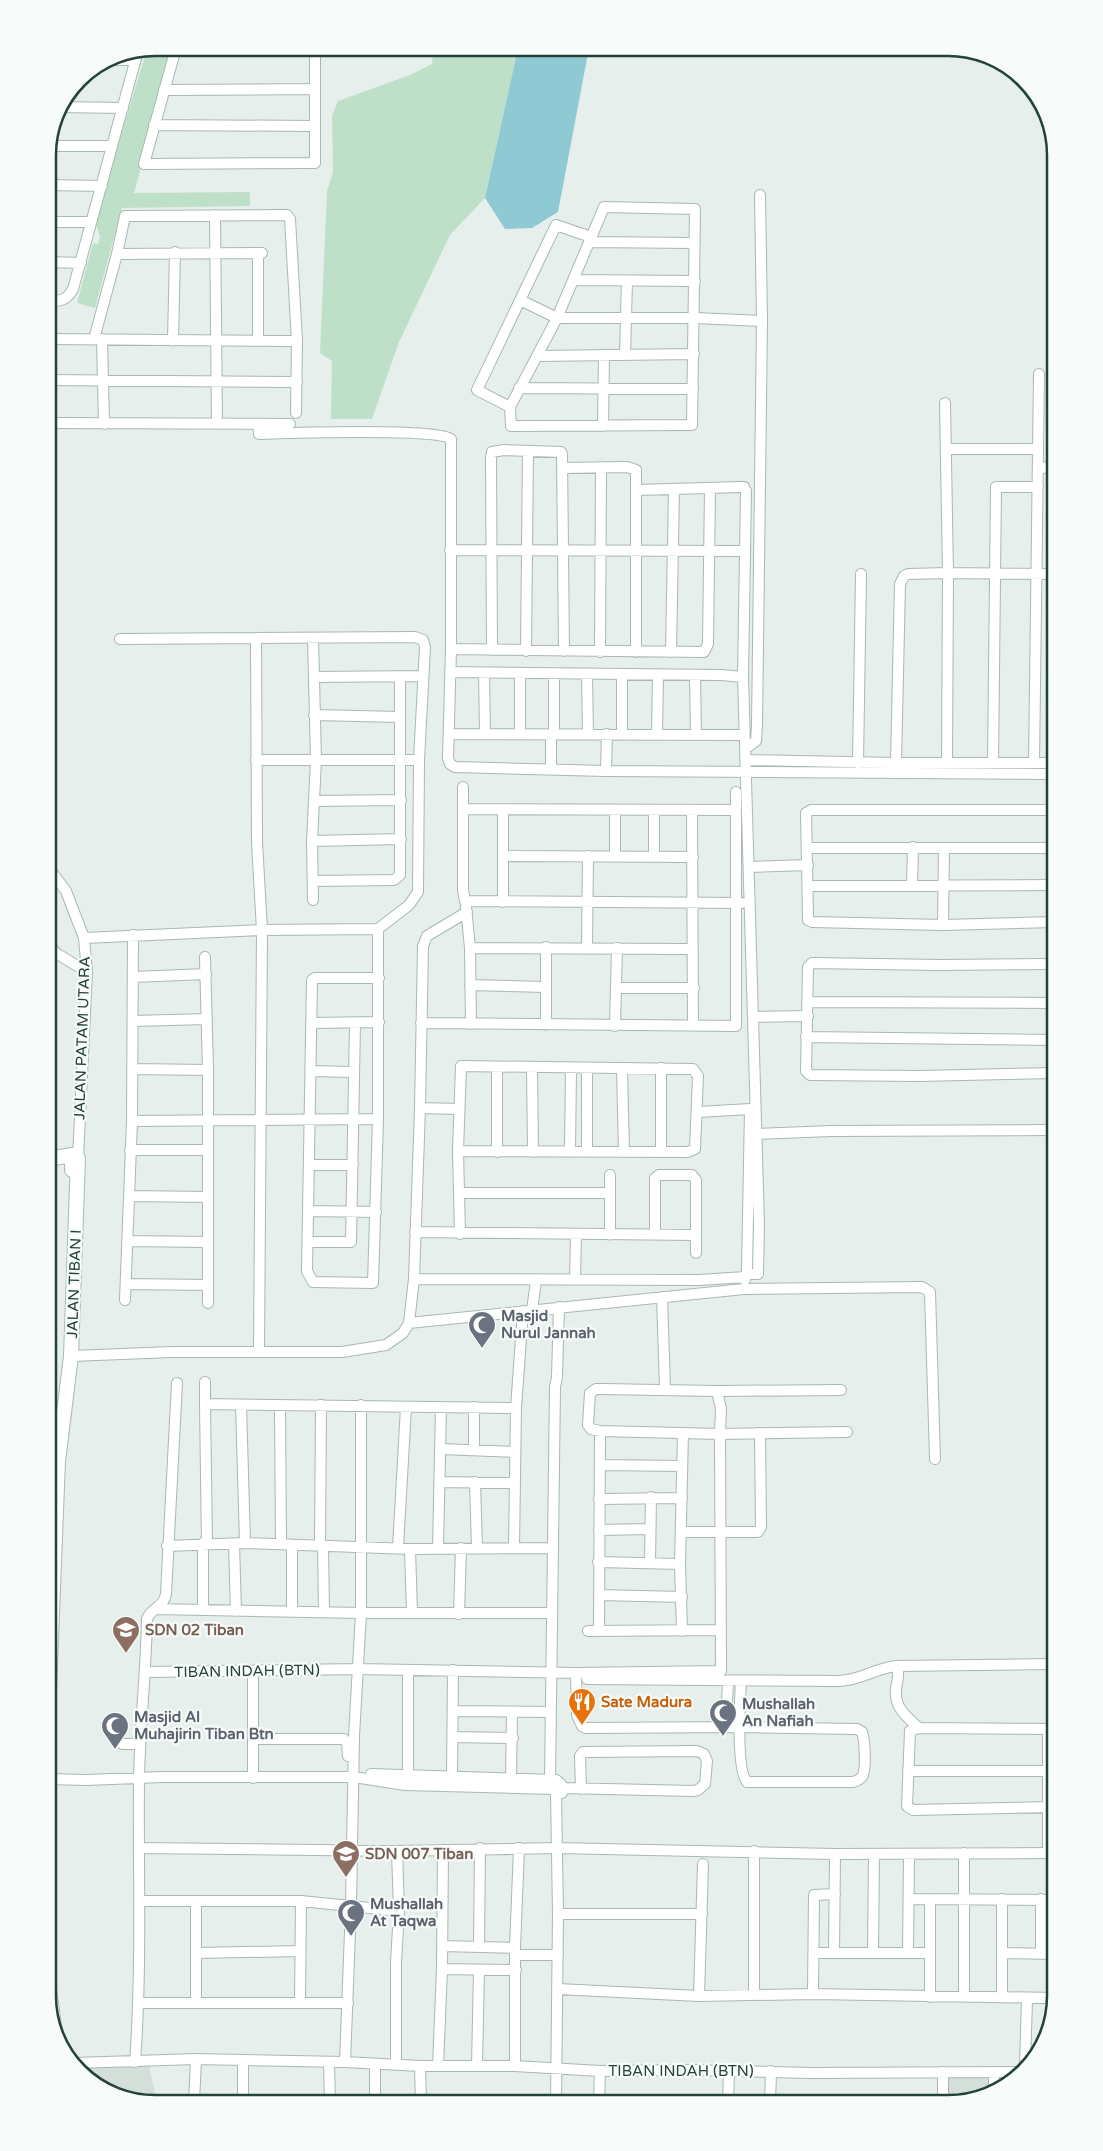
<svg xmlns="http://www.w3.org/2000/svg" width="1103" height="2151" font-family="'Varela Round',sans-serif">
	<style>
		.built { fill: #d4dfda }
		.green { fill: #bfe0c8 }
		.water { fill: #8ec9d4 }
		.lines { fill: none; stroke-linecap: round; stroke-linejoin: round }
		.street-casing { stroke: #a8b8b2; stroke-width: 12 }
		.secondary-casing { stroke: #a4bbb3; stroke-width: 16 }
		.street { stroke: #fff; stroke-width: 10 }
		.secondary { stroke: #fff; stroke-width: 14 }
		.labels { text-anchor: middle; stroke-width: 4.5; stroke-linejoin: round; paint-order: stroke }
		.street-label { font-size: 15px; fill: #24423a; stroke: #f7fbf9 }
		.worship-label { font-size: 15px; font-weight: bold; fill: #5b616d; stroke: #f7fbf9; text-anchor: start }
		.education-label { font-size: 15px; font-weight: bold; fill: #785e54; stroke: #f7fbf9; text-anchor: start }
		.food-label { font-size: 15px; font-weight: bold; fill: #c56008; stroke: #f7fbf9; text-anchor: start }
		.rim { fill: none; stroke: #24423a; stroke-width: 2.5 }
	</style>
	<rect width="100%" height="100%" fill="#e6efeb"/>
	<path class="built" d="M149,2065L157,2103H149L90,2081L80,2068Z
		M945,2077H1011L989,2095L948,2103Z"/>
	<path class="green" d="M155,48H174L134,193L250,192V206L122,208L95,308L77,303L93,243L98,244L100,237L95,221L147,49Z
		M433,48H518L485,198L450,235L399,342L372,419H331L332,361L320,353L327,191L333,172L332,116L338,101L410,75L432,64Z"/>
	<path class="water" d="M518,48H589L558,212L532,228L505,229L485,198Z"/>
	<g class="lines">
		<defs>
			<path id="street" d="M176,48L144,164L315,163V48
				M175,50H419
				M107,60H135
				M164,90L315,89
				M59,107L123,108
				M154,125L315,126
				M49,146H112
				M48,185L102,186
				M604,207L695,209L692,425L511,426L510,407L557,318Z
				M215,215L217,424
				M48,222H91
				M589,242L695,243
				M258,253V341
				M262,253L117,254L125,216L287,215L290,219L297,341L296,413
				M48,262L81,263
				M573,280L695,281
				M520,300L557,318H695L762,321
				M48,301C61,301 66,301 73,289L138,51
				M48,339L297,341
				M94,339L117,254
				M102,339L104,424
				M173,341L175,252
				M625,355L627,281
				M537,356L694,354
				M48,380L297,382
				M519,388L693,389
				M510,407L477,390L556,225L591,237
				M48,423L290,424
				M258,424L259,434C288,433 436,428 451,439V649L448,758L450,764L455,767L606,771L1055,774
				M603,426L604,355
				M946,449H1038
				M1038,467L1055,468
				M563,468L627,467L636,470V652
				M637,490L740,487H744L746,491L743,677L759,1224L758,1274H746
				M450,550L745,551
				M256,638L257,842L262,930L259,1351
				M313,638L316,760L312,841L313,900
				M451,649L704,652L708,644L710,488
				M492,650L491,458L492,452L504,450L561,452L562,454L564,651
				M526,651L528,451
				M600,652L601,467
				M671,652L674,489
				M450,672L721,675L743,677
				M484,673L485,734
				M520,674V734
				M587,674L588,734
				M622,674V734
				M554,675V734
				M695,675L696,734
				M314,677L423,676
				M314,715L400,717
				M450,734L744,735
				M551,734V769
				M657,734L658,675
				M745,749L756,741L757,726L762,321L760,195
				M256,760H419
				M745,760L896,763H1055
				M858,763L861,574
				M896,763L900,584L904,576L908,574L948,573L945,403
				M947,763L948,573L1055,574
				M993,763L996,487H1038
				M1034,763L1039,374
				M606,771L607,734
				M463,787V890L465,901L742,903
				M314,801L401,800
				M464,809L735,810
				M503,810V902
				M615,811V857
				M692,811L693,1026
				M312,841L401,839
				M807,848H1055
				M503,856L693,857
				M654,857V811
				M48,867L66,891L84,938L87,972L78,1158
				M749,867L808,865
				M313,881L394,880L400,875V677
				M912,884L913,847
				M808,886L1055,885
				M466,907L470,948L471,1024
				M1055,922L943,925L812,922L808,920V916L806,813L811,810H1055
				M943,925L944,848
				M84,938L262,930L378,929L409,905L418,892L419,760L425,647L423,640L415,637L120,639
				M48,943L56,953L87,972
				M470,948L692,949
				M587,948L588,856
				M205,957L208,1070V1303
				M133,977L206,974
				M470,985L545,987
				M616,988H694
				M807,1002L1055,1003
				M754,1017L808,1016
				M133,1021L207,1019
				M311,1023L379,1022
				M421,1023L736,1026V792
				M546,1025V947
				M615,1026L617,948
				M806,1037L1055,1040
				M461,1066L693,1069L698,1076L695,1149L688,1152L458,1151Z
				M532,1068L533,1152
				M587,1068V1152
				M622,1068L624,1152
				M132,1069L208,1070
				M311,1071L353,1072
				M1055,1073L919,1076L810,1075L806,1071L808,967L812,963L939,965L1055,964
				M420,1108L459,1109
				M698,1112L750,1109L747,1271L745,1280
				M378,1119L373,1283L313,1282L307,1271L312,980L315,978H379
				M132,1121L378,1119V929
				M756,1134L831,1131L1055,1130
				M130,1150H208
				M458,1151L460,1234
				M570,1151L571,1068
				M497,1152V1067
				M661,1152V1068
				M310,1165H353
				M460,1193H609
				M129,1196L208,1197
				M309,1211L376,1212
				M415,1232L696,1235
				M610,1235V1175
				M655,1235V1178L659,1175H692L696,1180V1253
				M127,1241L208,1242
				M308,1242H351L355,1023
				M414,1279L699,1280L745,1277
				M575,1280L576,1234
				M126,1284L208,1285
				M662,1297L665,1389
				M125,1300L132,1121L133,935
				M532,1310L536,1281
				M409,1323L414,1279L420,1108L423,946L427,936L467,912
				M71,1356L172,1352H342L386,1345L403,1333L409,1323L744,1289L922,1287L930,1292L935,1459
				M717,1391L841,1390
				M205,1404V1382
				M241,1405L245,1543
				M280,1405L281,1544
				M474,1407V1450
				M440,1449L515,1452
				M48,1455H53
				M601,1465L682,1466
				M439,1482L515,1483
				M475,1482L477,1547
				M599,1499L682,1498
				M599,1530L650,1529
				M682,1532H758L761,1527L760,1433
				M203,1543V1610
				M207,1544L205,1404L516,1408
				M234,1544L236,1611
				M320,1545L321,1405
				M323,1545L324,1612
				M167,1546L245,1543L410,1549L552,1548
				M514,1547L516,1408L523,1311
				M398,1548L406,1407
				M438,1548L441,1408
				M410,1549L412,1613
				M598,1562L680,1564
				M650,1562L651,1497
				M599,1595L682,1597
				M155,1609L361,1613H552
				M292,1612V1545
				M459,1614L461,1548
				M588,1631L721,1630
				M599,1631L600,1431
				M682,1631L680,1564L683,1433
				M897,1666C900,1675 897,1680 896,1689C894,1708 907,1717 919,1728
				M146,1672L359,1669L576,1673L721,1671L720,1434L721,1409L717,1391L602,1389H596L590,1393L588,1425L591,1429L600,1431L720,1434L847,1432
				M253,1672V1778
				M576,1673L577,1715L582,1726L586,1728L740,1727L857,1729L862,1732C865,1740 866,1767 863,1775C861,1779 857,1781 853,1782H747C736,1770 740,1699 741,1681
				M587,1679L839,1681C863,1680 874,1668 897,1666L1055,1664
				M453,1711L550,1712
				M726,1727L728,1681
				M453,1737L513,1738
				M253,1739H344L347,1743L348,1756
				M122,1744H140
				M908,1771H1055
				M371,1774L556,1780L561,1784L562,1793
				M408,1775V1670
				M452,1777L453,1670
				M511,1778L512,1712
				M48,1779L86,1780L162,1777H354L405,1785L553,1789L556,1793L558,1914L556,2103
				M550,1780L555,1387L557,1377L559,1307
				M562,1788L693,1791L698,1790L705,1784L707,1761L704,1754L697,1751L583,1752L580,1756L581,1789
				M1055,1807L913,1810L907,1806L910,1731L919,1728L1055,1729
				M139,1848L397,1851L557,1848L835,1854L1055,1853
				M754,1851V1994
				M1048,1852V1729
				M964,1853V1997
				M835,1894L814,1895L813,1994L1055,1998
				M909,1899L1055,1900
				M930,1899V1997
				M1002,1899V1997
				M1041,1899V1954
				M139,1901H301L399,1911
				M196,1901V2003
				M558,1914H702
				M442,1946L515,1948
				M479,1946L480,1848
				M196,1953L300,1951
				M815,1953H929
				M834,1953L835,1854
				M873,1953L874,1854
				M908,1953L909,1854
				M1002,1953L1055,1954
				M516,1955H558
				M442,1969L516,1970
				M558,1989L699,1996L813,1994
				M699,1996L703,1864
				M300,2002L301,1901
				M138,2003H348
				M243,2060V2103
				M135,2062C142,1967 138,1872 139,1778C140,1725 146,1672 147,1619C151,1608 164,1607 166,1594L177,1383
				M329,2062L330,2103
				M345,2062L351,1906L354,1736L361,1613V1405
				M75,2063L196,2059L345,2062L420,2066H515L600,2071L694,2070L810,2073L1017,2072
				M396,2064V1962L399,1911L397,1851
				M420,2066L421,2103
				M438,2066L442,1969L443,1850
				M477,2066L479,1970
				M515,2066V1948L519,1848
				M1025,2066L1027,1999
				M943,2072V2103
				M994,2091V2073
				M194,2103L196,2059
				M375,2103V2064
				M599,2103L600,2071
				M728,2103L729,2071
				M770,2103L771,2071"/>
			<path id="secondary" d="M48,1159L72,1155V1170
				M48,1768L49,1690L58,1461L71,1356L78,1158
				M48,1982L55,2033"/>
		</defs>
		<use href="#street" class="street-casing"/>
		<use href="#secondary" class="secondary-casing"/>
		<use href="#street" class="street"/>
		<use href="#secondary" class="secondary"/>
	</g>
	<defs>
		<symbol id="mosque-pin" viewBox="-11 -11 22 30"><path d="M0 17L-7.5 6A9.5 9.5 0 1 1 7.5 6Z" fill="#6b7280" stroke="#f7fbf9"/><path d="M3.5-4.9A6 6 0 1 0 3.5 4.9A5 5 0 1 1 3.5-4.9Z" fill="#fff"/></symbol>
		<symbol id="school-pin" viewBox="-11 -11 22 30"><path d="M0 17L-7.5 6A9.5 9.5 0 1 1 7.5 6Z" fill="#8d6e63" stroke="#f7fbf9"/><path d="M0-5L7-2L0 1L-7-2ZM-4 1L0 2.5L4 1V4Q0 6-4 4Z" fill="#fff"/></symbol>
		<symbol id="restaurant-pin" viewBox="-11 -11 22 30"><path d="M0 17L-7.5 6A9.5 9.5 0 1 1 7.5 6Z" fill="#e8710a" stroke="#f7fbf9"/><path d="M-5-6h1v4h1v-4h1v4h1v-4h1v5L-1.5 .5V6h-2V.5L-5-1ZM5-6V6H3V1.5H1.5Q1.5-4 5-6Z" fill="#fff"/></symbol>
	</defs>
	<g fill-rule="evenodd">
		<use href="#mosque-pin" x="466" y="1309" width="32" height="43"/>
		<use href="#school-pin" x="110" y="1614" width="32" height="43"/>
		<use href="#restaurant-pin" x="566" y="1686" width="32" height="43"/>
		<use href="#mosque-pin" x="707" y="1697" width="32" height="43"/>
		<use href="#mosque-pin" x="99" y="1710" width="32" height="43"/>
		<use href="#school-pin" x="330" y="1838" width="32" height="43"/>
		<use href="#mosque-pin" x="335" y="1897" width="32" height="43"/>
	</g>
	<g class="labels">
		<g class="street-label">
			<text transform="translate(82 1038) rotate(-88)" y="5">JALAN PATAM UTARA</text>
			<text transform="translate(74 1284) rotate(-88)" y="5">JALAN TIBAN I</text>
			<text transform="translate(247 1671) rotate(-1)" y="5">TIBAN INDAH (BTN)</text>
			<text x="681" y="2076">TIBAN INDAH (BTN)</text>
		</g>
		<g class="worship-label">
			<text x="501" y="1321">Masjid<tspan x="501" dy="17">Nurul Jannah</tspan></text>
			<text x="742" y="1709">Mushallah<tspan x="742" dy="17">An Nafiah</tspan></text>
			<text x="134" y="1722">Masjid Al<tspan x="134" dy="17">Muhajirin Tiban Btn</tspan></text>
			<text x="370" y="1909">Mushallah<tspan x="370" dy="17">At Taqwa</tspan></text>
		</g>
		<g class="education-label">
			<text x="145" y="1635">SDN 02 Tiban</text>
			<text x="365" y="1859">SDN 007 Tiban</text>
		</g>
		<g class="food-label">
			<text x="601" y="1707">Sate Madura</text>
		</g>
	</g>
	<path d="M0 0H1103V2151H0ZM155 56H948A99 99 0 0 1 1047 155V1996A99 99 0 0 1 948 2095H155A99 99 0 0 1 56 1996V155A99 99 0 0 1 155 56Z" fill="#f7fbf9" fill-rule="evenodd"/>
	<path class="rim" d="M155 56H948A99 99 0 0 1 1047 155V1996A99 99 0 0 1 948 2095H155A99 99 0 0 1 56 1996V155A99 99 0 0 1 155 56Z"/>
</svg>
